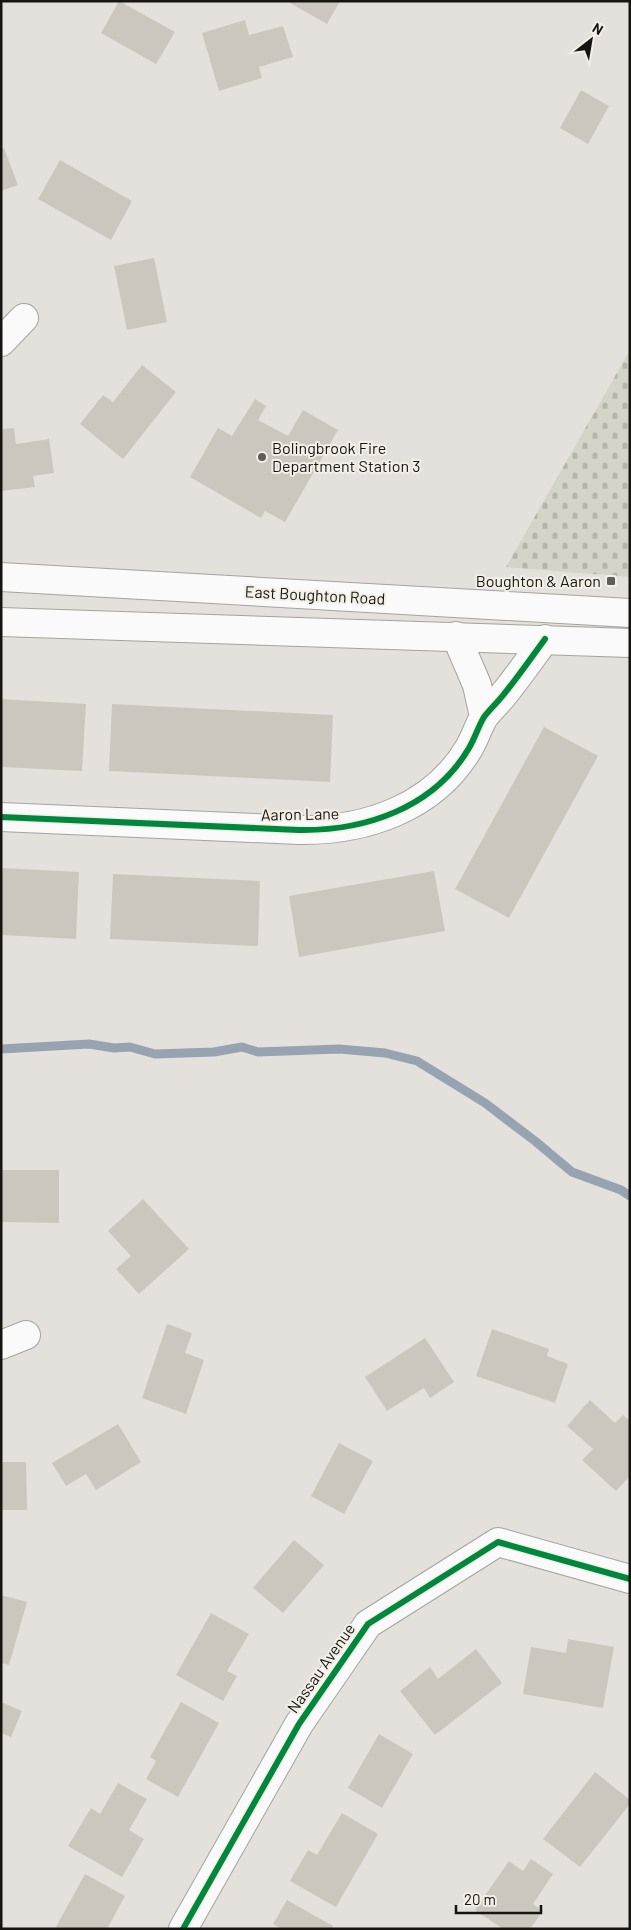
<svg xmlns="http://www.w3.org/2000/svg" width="631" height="1930" font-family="Barlow,sans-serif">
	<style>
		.cemetery { fill: url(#cemetery-stones) }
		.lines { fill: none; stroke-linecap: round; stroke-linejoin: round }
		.stream { stroke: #98a3b2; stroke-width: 9 }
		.building { fill: #cbc7bf }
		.minor-casing { stroke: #a5a39f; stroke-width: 30 }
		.major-casing { stroke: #a5a39f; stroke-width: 30 }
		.minor { stroke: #fbfafa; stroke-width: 28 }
		.major { stroke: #fbfafa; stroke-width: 28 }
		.cycleway-casing { stroke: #f4efe6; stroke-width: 9 }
		.cycleway { stroke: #00873e; stroke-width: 6 }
		.poi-dot { fill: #5f5c59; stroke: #f4efe6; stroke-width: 2 }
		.labels { text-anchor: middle; stroke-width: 4; stroke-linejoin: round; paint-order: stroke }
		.poi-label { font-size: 16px; fill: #171512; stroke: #f4efe6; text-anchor: start }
		.street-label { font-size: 16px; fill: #171512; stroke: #f4efe6 }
	</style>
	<defs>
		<pattern id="cemetery-stones" width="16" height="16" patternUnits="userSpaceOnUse" patternTransform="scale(1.25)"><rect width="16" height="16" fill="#d5d4c8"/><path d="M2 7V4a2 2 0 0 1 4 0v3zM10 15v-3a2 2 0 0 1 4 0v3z" fill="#b6b5ab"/></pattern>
	</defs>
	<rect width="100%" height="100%" fill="#e4e1dc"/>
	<path class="cemetery" d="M630,350V577L506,567Z"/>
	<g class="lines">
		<path class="stream" d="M1,1049L89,1044L114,1048L130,1047L155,1054L214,1052L242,1047L258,1052L339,1049L385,1053L417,1061L485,1103L535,1141L572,1172L621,1190L630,1196"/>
	</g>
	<path class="building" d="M119,1L175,32L156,64L101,33Z
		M291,1H340L327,24L290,3Z
		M245,20L249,35L283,26L293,57L259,67L262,78L219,91L202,33Z
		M581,90L609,106L588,144L560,128Z
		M4,148L18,185L1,191V149Z
		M60,160L132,201L111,240L38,199Z
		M154,258L167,322L127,330L114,266Z
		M142,365L176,392L123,459L80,424L103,395L113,402Z
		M255,399L266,406L258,420L288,436L303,410L338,430L285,522L265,511L261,518L190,477L218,428L232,436Z
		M14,428L16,444L49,439L54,473L33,476L35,487L1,491V429Z
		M1,699L86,704L82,771L1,767Z
		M112,704L333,715L330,782L109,771Z
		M544,727L598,756L509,918L455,889Z
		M1,868L79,872L76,939L1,935Z
		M434,871L445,931L299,957L289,896Z
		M113,874L260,881L258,946L110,939Z
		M1,1170H59V1223L1,1222Z
		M143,1199L189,1249L139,1294L116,1269L131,1256L108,1231Z
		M167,1324L192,1333L185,1353L204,1360L186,1414L142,1398Z
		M492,1329L549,1349L547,1356L568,1364L555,1403L476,1376Z
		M425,1338L454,1382L430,1398L424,1388L387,1411L365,1377Z
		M590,1400L615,1423L623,1415L630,1421V1476L616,1491L582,1460L593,1449L567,1426Z
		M118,1424L141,1462L96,1490L86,1474L66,1486L52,1463Z
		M339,1443L373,1461L344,1514L311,1496Z
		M1,1462H26L27,1510H1Z
		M294,1540L324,1565L283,1613L253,1588Z
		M1,1595L27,1602L9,1665L1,1663Z
		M211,1613L249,1634L227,1671L237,1676L223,1701L176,1675Z
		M568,1639L614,1647L603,1708L523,1694L531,1647L566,1653Z
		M476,1649L502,1683L435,1735L400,1691L430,1667L438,1679Z
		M1,1702L22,1711L11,1737L1,1733Z
		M181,1702L219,1723L178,1797L146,1779L156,1761L150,1757Z
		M379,1734L413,1754L382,1808L348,1788Z
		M595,1772L630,1800V1804L580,1867L543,1839Z
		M118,1783L147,1799L129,1830L144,1839L122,1877L68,1846L91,1808L100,1814Z
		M342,1813L378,1834L336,1907L290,1881L308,1850L317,1855Z
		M531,1859L553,1874L533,1904L543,1911L530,1929H503L475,1910L509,1861L523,1871Z
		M85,1874L125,1896L107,1929H60L56,1927Z
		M287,1900L333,1926L332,1929H282L273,1924Z"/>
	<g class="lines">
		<defs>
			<path id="minor" d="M1,342L24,318
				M456,636L477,685L484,717
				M1,817L299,830C365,831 434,808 469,748C475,738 478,727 484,717C490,709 498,702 504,694C518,677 531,658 545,639
				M1,1345L26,1335
				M183,1929L299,1724L368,1624L498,1542L630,1579"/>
			<path id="major" d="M1,577L630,613
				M1,622L630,643"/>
		</defs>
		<use href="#minor" class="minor-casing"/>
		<use href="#major" class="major-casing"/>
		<use href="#minor" class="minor"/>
		<use href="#major" class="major"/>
		<defs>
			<path id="cycleway" d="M1,817L299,830C365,831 434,808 469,748C475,738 478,727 484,717C490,709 498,702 504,694C518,677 531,658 545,639
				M183,1929L299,1724L368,1624L498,1542L630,1579"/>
		</defs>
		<use href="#cycleway" class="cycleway-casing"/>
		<use href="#cycleway" class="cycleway"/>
	</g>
	<g class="poi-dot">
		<circle cx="262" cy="457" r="5"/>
		<rect x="606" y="576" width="10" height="10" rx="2.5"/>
	</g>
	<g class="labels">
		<g class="poi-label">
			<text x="272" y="454">Bolingbrook Fire<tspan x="272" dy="18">Department Station 3</tspan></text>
			<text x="601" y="587" text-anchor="end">Boughton &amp; Aaron</text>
		</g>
		<g class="street-label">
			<text transform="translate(315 595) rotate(3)" y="6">East Boughton Road</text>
			<text transform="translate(300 814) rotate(-1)" y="6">Aaron Lane</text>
			<text transform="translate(321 1668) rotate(-55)" y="6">Nassau Avenue</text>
		</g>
	</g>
	<rect width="631" height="1930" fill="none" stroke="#171512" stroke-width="5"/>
	<g transform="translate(591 40) rotate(31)" stroke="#f4efe6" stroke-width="4" paint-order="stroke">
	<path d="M0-4L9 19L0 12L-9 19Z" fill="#171512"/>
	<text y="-8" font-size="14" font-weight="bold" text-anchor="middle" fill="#171512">N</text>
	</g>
	<path d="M456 1905v8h85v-8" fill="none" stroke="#171512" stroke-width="2.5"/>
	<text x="464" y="1905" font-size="15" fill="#171512" stroke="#f4efe6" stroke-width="4" paint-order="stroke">20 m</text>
</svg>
